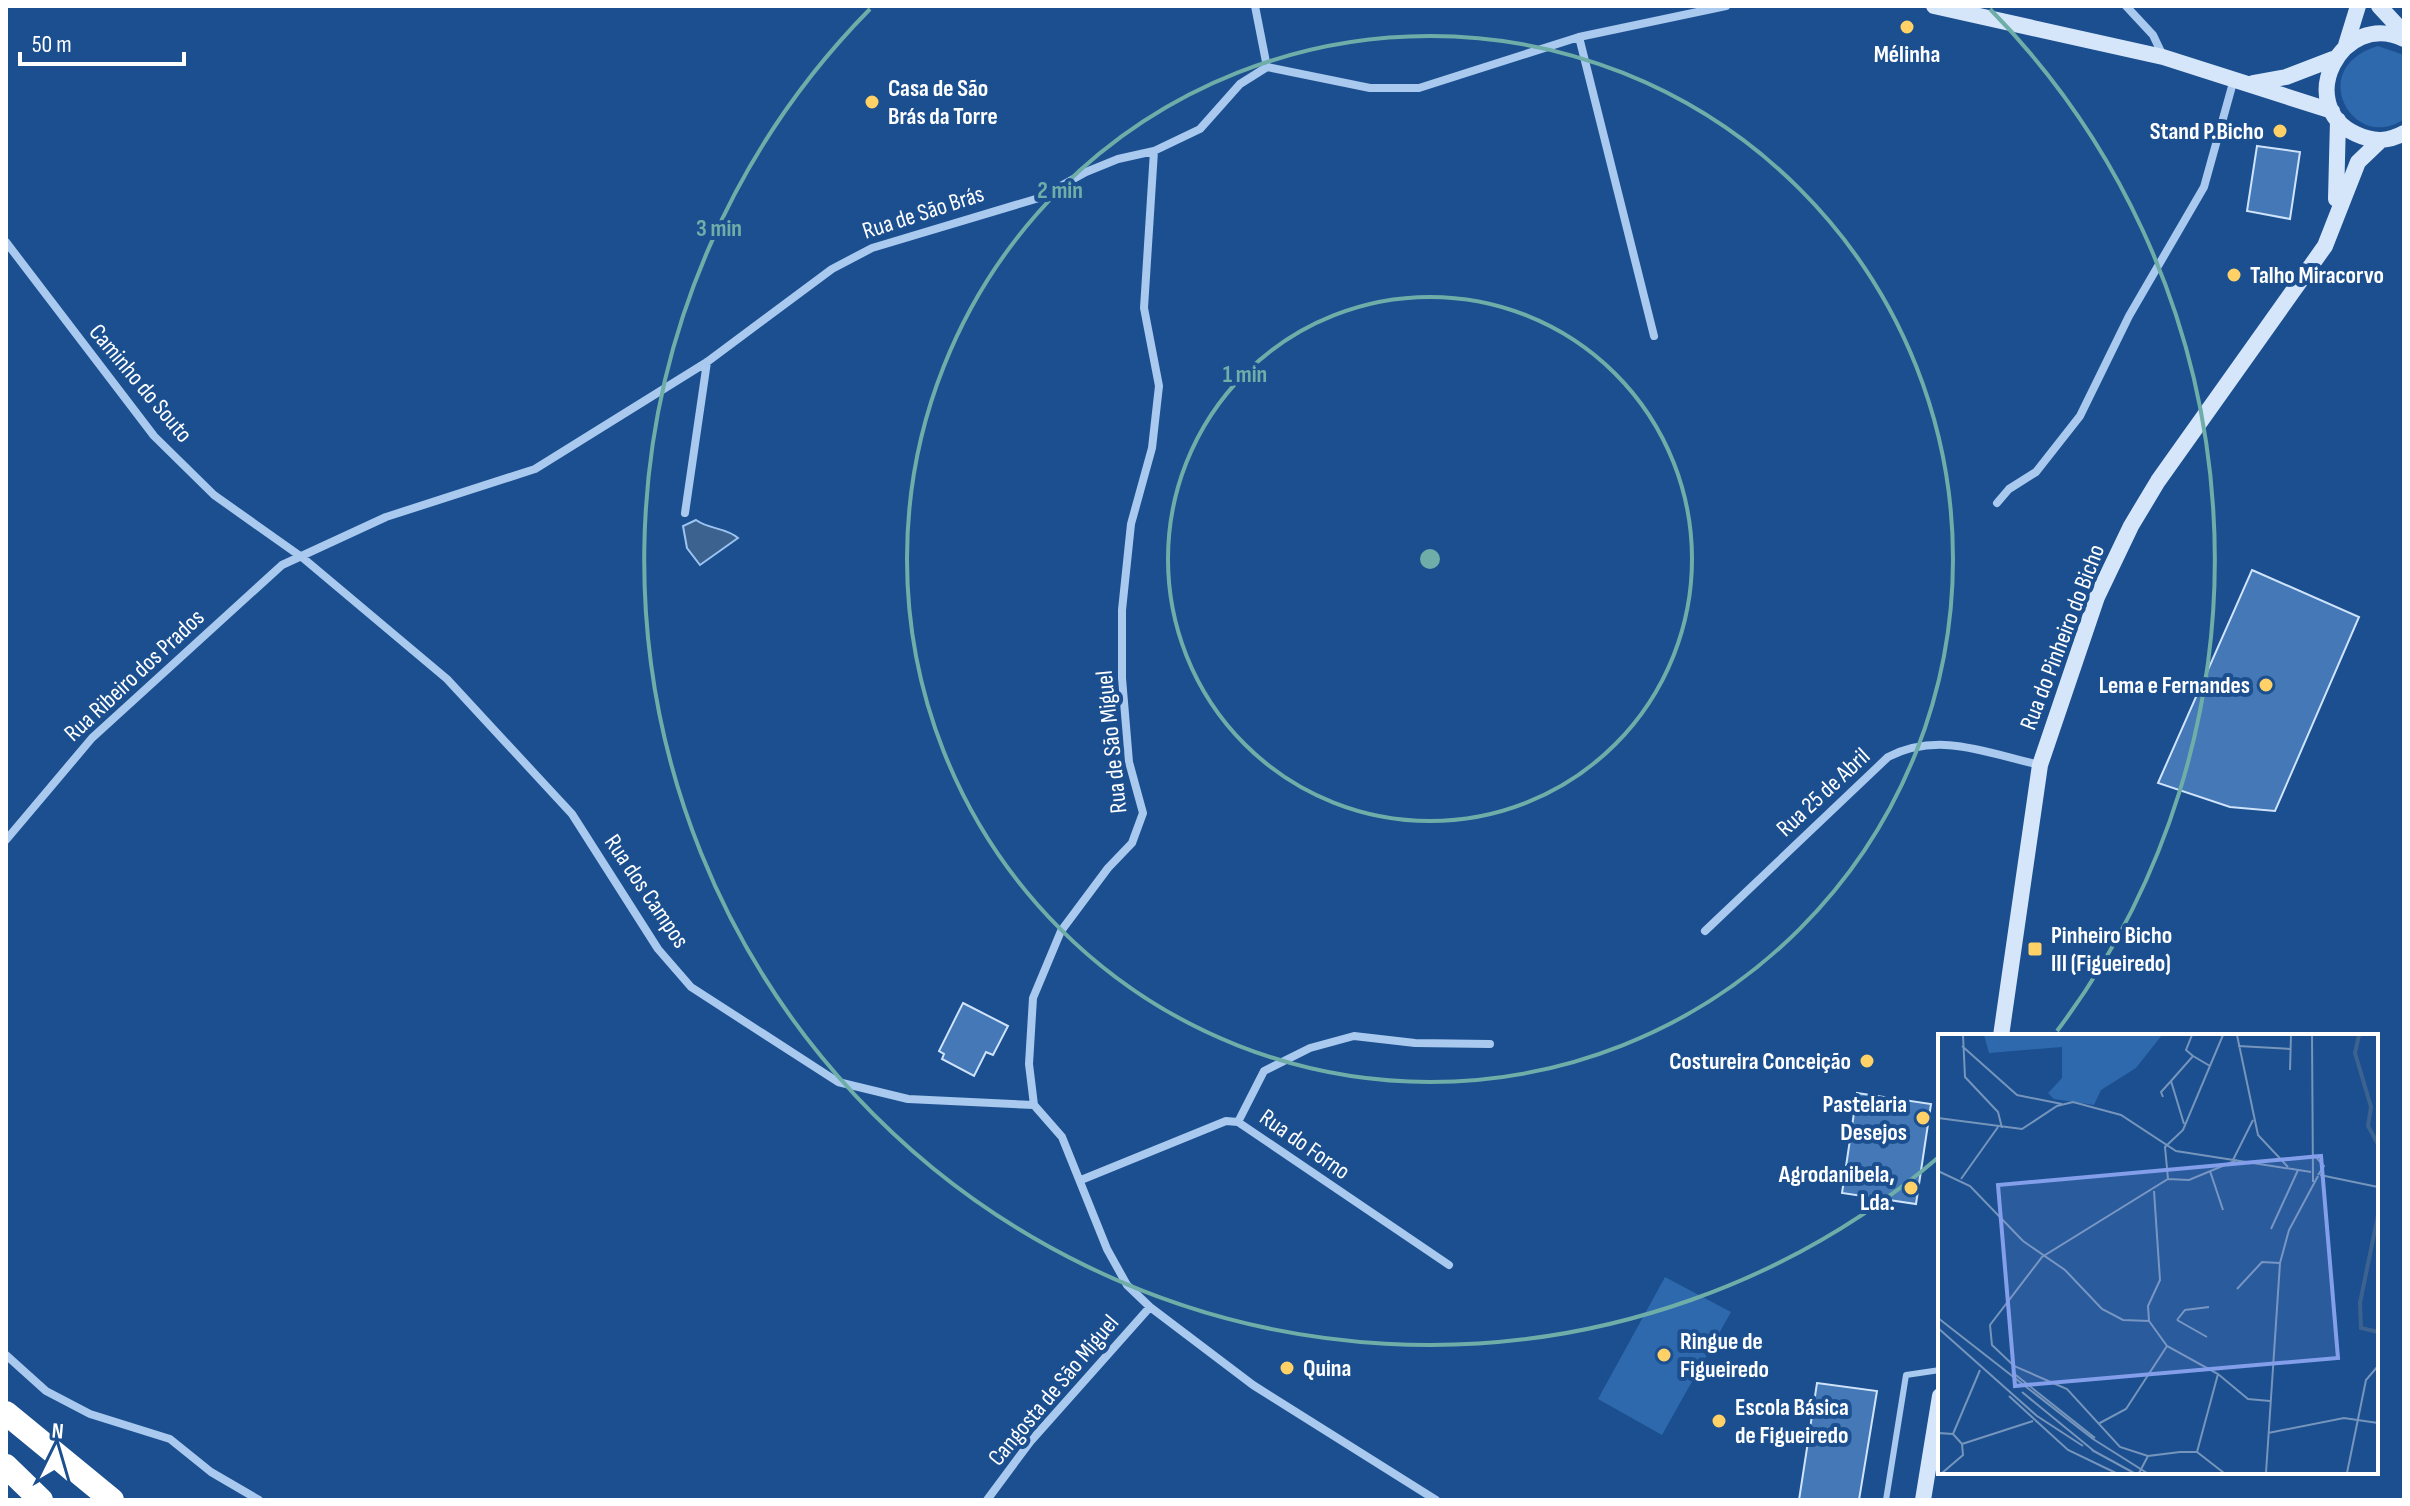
<svg xmlns="http://www.w3.org/2000/svg" width="2410" height="1506" font-family="'Sofia Sans Condensed',sans-serif">
	<style>
		.green { fill: #2e69ad }
		.water { fill: #3c6290; stroke: #9cc4f0; stroke-width: 2 }
		.building { fill: #4478b7; stroke: #cfe3fa; stroke-width: 2 }
		.lines { fill: none; stroke-linecap: round; stroke-linejoin: round }
		.lane { stroke: #a9c9ee; stroke-width: 6 }
		.street { stroke: #a9c9ee; stroke-width: 8 }
		.secondary { stroke: #d6e6fa; stroke-width: 16 }
		.highway { stroke: #fff; stroke-width: 24 }
		.ring { fill: none; stroke: #6fada8; stroke-width: 4 }
		.poi-dot { fill: #ffd166; stroke: #1b4f8f; stroke-width: 3 }
		.labels { text-anchor: middle; stroke-width: 8; stroke-linejoin: round; paint-order: stroke }
		.poi-label { font-size: 24px; font-weight: bold; fill: #fff; stroke: #1b4f8f; text-anchor: start }
		.street-label { font-size: 24px; fill: #fff; stroke: #1b4f8f }
		.inset-river { fill: none; stroke: #3c6290; stroke-width: 4 }
		.inset-road { fill: none; stroke: #7695bc; stroke-width: 2 }
		.view { fill: #839eea; fill-opacity: 0.15; stroke: #839eea; stroke-width: 4 }
		.inset-edge { fill: none; stroke: #fff; stroke-width: 4 }
		.centre { fill: #6fada8; stroke: #1b4f8f; stroke-width: 4 }
		.ring-label { font-size: 24px; text-anchor: middle; font-weight: bold; fill: #6fada8; stroke: #1b4f8f; stroke-width: 8; stroke-linejoin: round; paint-order: stroke }
	</style>
	<rect width="100%" height="100%" fill="#1b4f8f"/>
	<path class="green" d="M2378,46L2404,55V119C2354,154 2304,68 2378,46Z
		M1665,1277L1731,1312L1662,1435L1598,1399Z"/>
	<path class="water" d="M696,520C710,530 725,527 738,538L700,565L687,548L683,526Z"/>
	<path class="building" d="M2257,146L2300,152L2290,219L2247,211Z
		M2252,570L2359,617L2275,811L2230,807L2158,783Z
		M963,1003L1008,1026L993,1055L986,1052L974,1076L942,1059L944,1054L939,1051Z
		M1857,1093L1931,1104L1916,1204L1842,1193Z
		M1817,1383L1877,1391L1859,1500H1799Z"/>
	<g class="lines">
		<path class="lane" d="M1886,1500L1906,1375L1940,1370"/>
		<path class="street" d="M1255,6L1267,67
			M2126,6L2153,35L2163,56
			M1579,37L1654,336
			M1154,151L1144,308L1159,386L1152,448L1131,524L1122,610V678L1129,762L1143,813L1132,843L1108,868L1061,931L1033,998L1029,1064L1034,1105L1062,1137L1107,1249L1127,1285L1150,1307L1253,1385L1436,1500
			M6,242L154,436L214,495L303,558L447,679L572,814L658,949L691,987L838,1082L908,1099L1034,1105
			M1997,503L2009,489L2036,472L2080,416L2129,316L2204,187L2234,79
			M685,513L707,362
			M6,840L92,738L282,565L386,517L535,469L707,362L832,269L872,248L1039,198L1086,172L1118,159L1154,151L1200,129L1240,84L1267,67L1370,88H1419L1579,37L1726,6
			M1705,931L1888,757C1939,731 1987,753 2040,765
			M1238,1122L1264,1071L1310,1048L1354,1036L1415,1043L1490,1044
			M1081,1180L1226,1121L1238,1122L1449,1265
			M6,1355L46,1391L90,1414L170,1439L211,1472L259,1500
			M987,1500L1030,1442L1150,1307"/>
		<path class="secondary" d="M1934,6L2163,57L2332,111
			M2379,6L2404,33
			M2404,39C2342,9 2293,105 2356,134C2373,142 2388,142 2404,133
			M2346,45L2358,6
			M2253,83L2286,77L2333,59
			M2336,199L2338,120
			M2001,1036L2040,765L2097,597L2131,526L2158,481L2325,246L2358,162L2381,140
			M1923,1500L1940,1396"/>
		<path class="highway" d="M6,1413L112,1500
			M6,1466L41,1500"/>
	</g>
	<g class="ring">
		<circle cx="1430" cy="559" r="262"/>
		<circle cx="1430" cy="559" r="523"/>
		<path d="M1940 1156A785 785 0 0 1 870 9M1990 9A785 785 0 0 1 2057 1031"/>
	</g>
	<g class="poi-dot">
		<circle cx="1907" cy="27" r="8"/>
		<circle cx="872" cy="102" r="8"/>
		<circle cx="2280" cy="131" r="8"/>
		<circle cx="2234" cy="275" r="8"/>
		<circle cx="2266" cy="685" r="8"/>
		<rect x="2027" y="941" width="16" height="16" rx="4"/>
		<circle cx="1867" cy="1061" r="8"/>
		<circle cx="1923" cy="1118" r="8"/>
		<circle cx="1911" cy="1188" r="8"/>
		<circle cx="1664" cy="1355" r="8"/>
		<circle cx="1287" cy="1368" r="8"/>
		<circle cx="1719" cy="1421" r="8"/>
	</g>
	<g class="labels">
		<g class="poi-label">
			<text x="1907" y="62" text-anchor="middle">Mélinha</text>
			<text x="888" y="96">Casa de São<tspan x="888" dy="28">Brás da Torre</tspan></text>
			<text x="2264" y="139" text-anchor="end">Stand P.Bicho</text>
			<text x="2250" y="283">Talho Miracorvo</text>
			<text x="2250" y="693" text-anchor="end">Lema e Fernandes</text>
			<text x="2051" y="943">Pinheiro Bicho<tspan x="2051" dy="28">III (Figueiredo)</tspan></text>
			<text x="1851" y="1069" text-anchor="end">Costureira Conceição</text>
			<text x="1907" y="1112" text-anchor="end">Pastelaria<tspan x="1907" dy="28">Desejos</tspan></text>
			<text x="1895" y="1182" text-anchor="end">Agrodanibela,<tspan x="1895" dy="28">Lda.</tspan></text>
			<text x="1680" y="1349">Ringue de<tspan x="1680" dy="28">Figueiredo</tspan></text>
			<text x="1303" y="1376">Quina</text>
			<text x="1735" y="1415">Escola Básica<tspan x="1735" dy="28">de Figueiredo</tspan></text>
		</g>
		<g class="street-label">
			<text transform="translate(923 212) rotate(-18)" y="8">Rua de São Brás</text>
			<text transform="translate(141 383) rotate(50)" y="8">Caminho do Souto</text>
			<text transform="translate(2062 637) rotate(-69)" y="8">Rua do Pinheiro do Bicho</text>
			<text transform="translate(134 675) rotate(-43)" y="8">Rua Ribeiro dos Prados</text>
			<text transform="translate(1111 742) rotate(-96)" y="8">Rua de São Miguel</text>
			<text transform="translate(1823 792) rotate(-43)" y="8">Rua 25 de Abril</text>
			<text transform="translate(647 891) rotate(56)" y="8">Rua dos Campos</text>
			<text transform="translate(1305 1144) rotate(35)" y="8">Rua do Forno</text>
			<text transform="translate(1053 1390) rotate(-50)" y="8">Cangosta de São Miguel</text>
		</g>
	</g>
	<g transform="translate(1938 1034)">
		<rect width="440" height="440" fill="#1b4f8f"/>
		<path d="M46,1H224L198,34L163,56L156,71L116,65L110,59L124,44V13L51,19Z" fill="#2e69ad"/>
		<path class="inset-river" d="M421,1L417,19L433,73L430,92L440,110M440,181L422,269L423,294L440,298"/>
		<path class="inset-road" d="M25,1L27,43L60,78L64,94M254,1L248,16L255,22M299,1L320,101L350,133M374,1L375,148M24,12L79,61L124,70M300,12L353,15M352,36L353,1M233,47L255,22L272,32M225,63L223,58L233,47L246,90M0,84L84,95L119,72L135,68L183,81L238,117L373,138M376,121L386,132L380,141M295,126L315,86M0,137L32,152L85,207L127,236L164,275L185,286L211,287M272,137L285,176M382,141L440,153M23,145L60,93M230,145L227,113L245,96L285,1M216,157L222,246L210,272L211,287L229,312L280,340L310,365L332,367M333,195L360,136M299,255L324,228L342,229M0,284L155,405L209,439M239,286L247,276L271,273M239,286L269,303M0,294L99,382L145,412M74,338L157,404M84,358L156,417M71,362L130,416L178,439M160,390L188,375L229,312M0,399L15,400L24,410L25,421L4,439M330,399L406,384L440,389M15,400L42,336M24,410L95,387M154,416L196,439M259,418L280,340M210,422L182,413L129,355L76,332L54,311L52,291L104,223L230,145L251,146L299,126M201,439L210,422L242,418H259L286,439M328,439L342,229L351,196L380,142M409,439L428,346L440,332"/>
		<path class="view" d="M383,122L400,324L77,352L60,151Z"/>
		<rect width="440" height="440" class="inset-edge"/>
	</g>
	<circle cx="1430" cy="559" r="12" class="centre"/>
	<g class="ring-label">
		<text x="1060" y="198">2 min</text>
		<text x="719" y="236">3 min</text>
		<text x="1245" y="382">1 min</text>
	</g>
	<rect width="2410" height="1506" fill="none" stroke="#ffffff" stroke-width="16"/>
	<g transform="translate(56 1450) rotate(5)" stroke="#1b4f8f" stroke-width="6" paint-order="stroke">
	<path d="M0-6L14 30L0 20L-14 30Z" fill="#ffffff"/>
	<text y="-12" font-size="22" font-weight="bold" text-anchor="middle" fill="#ffffff">N</text>
	</g>
	<path d="M20 52v12h164v-12" fill="none" stroke="#ffffff" stroke-width="4"/>
	<text x="32" y="52" font-size="24" fill="#ffffff" stroke="#1b4f8f" stroke-width="6" paint-order="stroke">50 m</text>
</svg>
